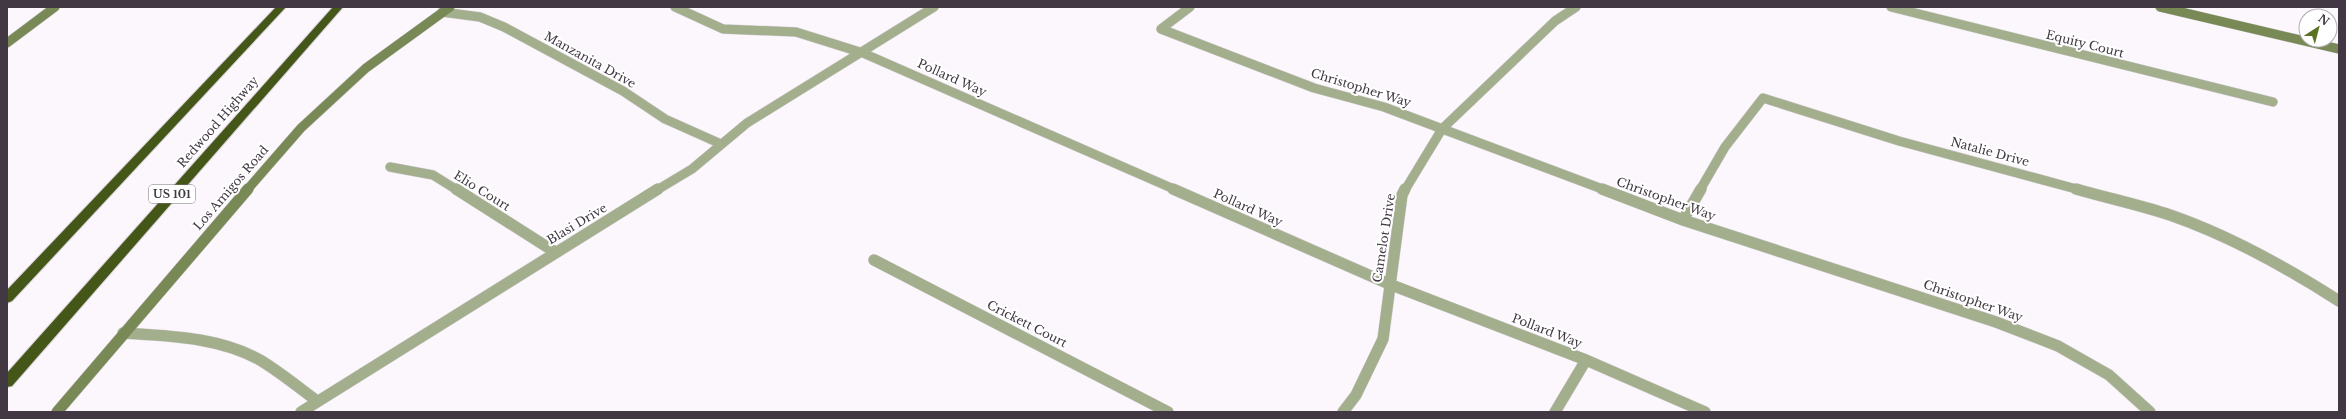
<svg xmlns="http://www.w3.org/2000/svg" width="2346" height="419" font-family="'Libre Baskerville',serif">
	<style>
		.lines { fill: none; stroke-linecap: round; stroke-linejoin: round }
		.street-far1-casing { stroke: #d6d1d7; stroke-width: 10 }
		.street-casing { stroke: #d6d1d7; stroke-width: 12 }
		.secondary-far1-casing { stroke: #d6d1d7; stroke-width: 10 }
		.secondary-casing { stroke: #d6d1d7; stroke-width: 12 }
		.highway-casing { stroke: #d6d1d7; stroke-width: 2 }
		.street-far1 { stroke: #a2ae8c; stroke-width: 9 }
		.street { stroke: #a2ae8c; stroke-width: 11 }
		.secondary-far1 { stroke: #788956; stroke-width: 9 }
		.secondary { stroke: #788956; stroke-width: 11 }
		.highway { fill: #455619; fill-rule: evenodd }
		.labels { text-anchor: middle; stroke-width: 4; stroke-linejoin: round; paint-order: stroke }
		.shield { fill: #fff; stroke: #7a747b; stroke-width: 1 }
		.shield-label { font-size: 11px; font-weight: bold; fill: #413843 }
		.street-label { font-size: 12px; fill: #413843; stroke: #fff }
	</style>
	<rect width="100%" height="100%" fill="#fbf7fc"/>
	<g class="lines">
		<defs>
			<path id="street-far1" d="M675,7L723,29L796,32L863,53L1176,190
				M1891,7L2273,102
				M442,12L480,17L504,27L623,91L665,119L721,144
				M1161,29L1314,88L1384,107L1605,190
				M1161,29L1190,7
				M390,167L433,175L457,190
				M657,190L692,169L747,123L934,7
				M1405,190L1442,129L1555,21L1576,7
				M1700,190L1725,147L1763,98L1899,141L2080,190"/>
			<path id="street" d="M456,189L555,252
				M1173,189L1389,284L1586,360L1705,412
				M1602,189L1683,220L1996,322L2058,346L2109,375L2150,412
				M2076,189C2107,198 2140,205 2170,215C2231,236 2286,267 2339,301
				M1683,220L1701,189
				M874,260L1168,412
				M123,333C169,336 219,337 260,360C280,372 298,387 317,401
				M301,412L658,189
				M1343,412L1356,395L1383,339L1402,195L1405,189
				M1555,412L1586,360"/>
			<path id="secondary-far1" d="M2160,7L2339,49
				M7,43L55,7
				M247,190L301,128L366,68L450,7"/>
			<path id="secondary" d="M57,412L248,189"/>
			<path id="highway" d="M276,7H286L12,301L7,303V290Z
				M333,7H343L12,386L7,387V373Z"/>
		</defs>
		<use href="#street-far1" class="street-far1-casing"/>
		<use href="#street" class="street-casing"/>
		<use href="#secondary-far1" class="secondary-far1-casing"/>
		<use href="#secondary" class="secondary-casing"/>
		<use href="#highway" class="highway-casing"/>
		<use href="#street-far1" class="street-far1"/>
		<use href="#street" class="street"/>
		<use href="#secondary-far1" class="secondary-far1"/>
		<use href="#secondary" class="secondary"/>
		<use href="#highway" class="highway"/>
	</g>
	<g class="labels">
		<rect class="shield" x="149" y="185" width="46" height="18" rx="3"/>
		<g class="shield-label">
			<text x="172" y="198">US 101</text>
		</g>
		<g class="street-label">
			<text transform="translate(2085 44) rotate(14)" y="4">Equity Court</text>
			<text transform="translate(590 60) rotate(29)" y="4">Manzanita Drive</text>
			<text transform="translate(952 78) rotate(24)" y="4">Pollard Way</text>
			<text transform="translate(1361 88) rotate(17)" y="4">Christopher Way</text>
			<text transform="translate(218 122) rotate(-49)" y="4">Redwood Highway</text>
			<text transform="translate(1990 152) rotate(15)" y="4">Natalie Drive</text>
			<text transform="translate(231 188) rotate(-49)" y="4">Los Amigos Road</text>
			<text transform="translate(482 191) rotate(32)" y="4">Elio Court</text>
			<text transform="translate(1666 199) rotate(20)" y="4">Christopher Way</text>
			<text transform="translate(1248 208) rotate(24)" y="4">Pollard Way</text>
			<text transform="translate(577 224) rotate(-31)" y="4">Blasi Drive</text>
			<text transform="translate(1384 238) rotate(-81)" y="4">Camelot Drive</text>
			<text transform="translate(1973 301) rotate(19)" y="4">Christopher Way</text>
			<text transform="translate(1027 324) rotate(27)" y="4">Crickett Court</text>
			<text transform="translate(1547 331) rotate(21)" y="4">Pollard Way</text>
		</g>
	</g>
	<rect width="2346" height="419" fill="none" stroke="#413843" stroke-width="16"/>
	<g transform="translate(2318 28) rotate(36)"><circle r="19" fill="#ffffff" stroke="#b3afb4"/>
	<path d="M0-3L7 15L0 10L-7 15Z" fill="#5c7223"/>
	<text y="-6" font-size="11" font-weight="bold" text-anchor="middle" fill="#413843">N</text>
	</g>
</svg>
